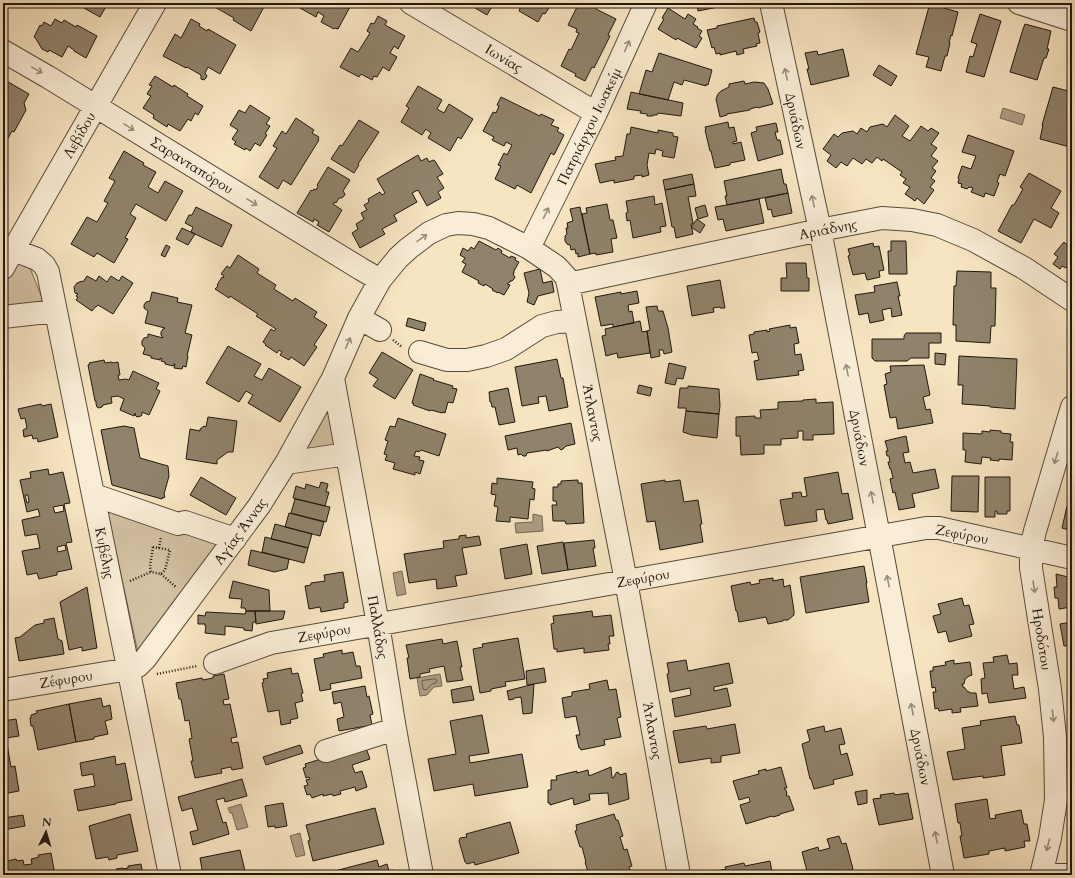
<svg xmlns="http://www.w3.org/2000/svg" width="1075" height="878" font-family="Cardo,serif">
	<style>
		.green { fill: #d3c1a3; stroke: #7a6c58 }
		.water { fill: #ae9e84; stroke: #766855 }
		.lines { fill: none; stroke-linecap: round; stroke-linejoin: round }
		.shore { stroke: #685a49; stroke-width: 1 }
		.building { fill: #90826b; stroke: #21170e; fill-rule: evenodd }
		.minor-casing { stroke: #564a3b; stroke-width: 24 }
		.path { stroke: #21170e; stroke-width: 2.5; stroke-dasharray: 1 2; stroke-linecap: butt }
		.minor { stroke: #faedd7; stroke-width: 22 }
		.oneway { stroke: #988d7d }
		.labels { text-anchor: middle; stroke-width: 3; stroke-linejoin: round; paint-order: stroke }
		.street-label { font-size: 14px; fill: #21170e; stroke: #faedd7 }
	</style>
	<rect width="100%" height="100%" fill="#f7e4c1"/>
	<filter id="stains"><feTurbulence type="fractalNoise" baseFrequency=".005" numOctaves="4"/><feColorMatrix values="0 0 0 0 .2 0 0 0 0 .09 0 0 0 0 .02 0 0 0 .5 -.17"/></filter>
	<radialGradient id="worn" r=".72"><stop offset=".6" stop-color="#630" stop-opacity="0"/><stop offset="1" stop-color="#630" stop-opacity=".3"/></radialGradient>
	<path class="green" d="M20,262L29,266L41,295L42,300L41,304L3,309V287L17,264Z
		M328,406L335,448L302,452Z
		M107,510L220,544L138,653Z"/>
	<path class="water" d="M1003,108L1025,115L1022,125L1000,118Z
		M533,514L542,516L543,531L516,533L515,523L533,522Z
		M402,571L406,594L397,596L393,573Z
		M440,674L442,686L434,687L427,695L420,696L417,678Z
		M241,804L248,827L237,830L232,813H230L228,808Z
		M300,833L305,855L296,857L290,836Z"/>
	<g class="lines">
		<path class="shore" d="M435,679L437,680L436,683L432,684L426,690L423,689L422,683V681Z"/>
	</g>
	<path class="building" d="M75,3H108L100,17Z
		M203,3H261L265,5L251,31L233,20L234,18L213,6L212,8Z
		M303,3H347L351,5L338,29L335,28L334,29L321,22L324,16L318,12L316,17L300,8Z
		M469,3H494L487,15L475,8V7Z
		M522,3H552L545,14L543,13L538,22L519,11Z
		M582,3H593L598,5L596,9L616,19L608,35L610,36L594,68L592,67L585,81L575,76L576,74L561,66L569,49L571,50L579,33L576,32L577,29L568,25L578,5L580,6Z
		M697,3H738L698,11Z
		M930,3H946L944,8L958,12L952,36L951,35L949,43H950L947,56H945L941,71L926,67L929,57L916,54Z
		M668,8L685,19L688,14L696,19L693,24L698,27L697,28L702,31L699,36L702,38L696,48L677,38L676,40L658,29L664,19L662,18Z
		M980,14L1001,21L984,77L966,72L970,56L973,57L977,44L971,42Z
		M378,16L387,21L385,25L405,36L398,49L394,46L390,53L397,57L389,71L383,67L377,77L374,76L372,80L361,74L359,77L340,67L351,48L358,52L370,33L367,31L371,23L374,24Z
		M754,18L755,22H757L760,32L758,33L760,43L756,44L757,46L743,49L744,53L737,55L736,51L720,55V53L716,54L714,47L712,48L707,30L717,28V26Z
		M55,19L62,23L64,20L76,27L77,25L97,36L86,58L74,51V50L68,46L62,57L49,50L48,52L42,49L36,39L34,37L40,25L42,26L44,22L51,26Z
		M191,19L200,24L199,26L207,31L208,29L236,45L220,74L208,67L205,73L207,76L206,78L204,80L201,79V75L187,67L186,68L163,56L175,34L181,38Z
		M1025,24L1051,31L1047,49H1049L1046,58H1044L1037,80L1010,72L1023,29Z
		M843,49L849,76L811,85L807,69H809L805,53L817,51L818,55Z
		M659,53L712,70L708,85L706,84V86L684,80L682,85L674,82L668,100L639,94L646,70L652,72Z
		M879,65L897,76L891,86L873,75Z
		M155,76L173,87L174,85L188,94L187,96L203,106L198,115L195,113L191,121L188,119L180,131L168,124L167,127L153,118L154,115L143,108L151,96L147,94L152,86L149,85Z
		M3,79L29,94L24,103L26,110L14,132L12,131L3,147Z
		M744,81L745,84L754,82L764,83L768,89L773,104L758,108L757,107L750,109V110L727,114V115L720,117L716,99L718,94L721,91L729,87V84Z
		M418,86L442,100L437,109L444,113L449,104L473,119L461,139L458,137L450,151L428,138L431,133L426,129L422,135L401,122L409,108L406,106Z
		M1053,87L1072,92V140L1070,147L1040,139L1043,125H1042Z
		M631,92L683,103L681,116L658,113L657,115H653V116H647V114L640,113L641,111L627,109Z
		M501,97L540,116L541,114L554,120L551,125L559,128L557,131L564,135L554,155L551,153L531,193L517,185L515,189L495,179L501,166L498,165L504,153L507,155L512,145L506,142L504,146L492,140L494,137L483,131L493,112L496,113L499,106L497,105Z
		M250,105L270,118L266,124L270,126L265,134L267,135L260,146L255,143L250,151L246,148L245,150L234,144L236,142L232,139L238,130L230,125L239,110L245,113Z
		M895,115L909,126L902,136L910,141L921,126L928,131L931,128L939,133L931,144L937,148L931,156L938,161L932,168L936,171L931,178L935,181L930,187L934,190L924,204L917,198L915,201L905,194L910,187L903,183L906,179L900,175L902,172L883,159L882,161L877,157L872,163L866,159L862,164L853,158L847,166L841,162L836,168L827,161L831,155L823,149L834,134L838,137L842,133L853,131L857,134L861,128L867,132L870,127L883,124L887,127Z
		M296,118L314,130L312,133L319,137L318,139L319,140L291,185L283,180L278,189L259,177L277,148L273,146L282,131L286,134Z
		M359,120L379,132L358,164L359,165L354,173L331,159L340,145L342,146Z
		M728,122L729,128L734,127L737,141L733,142V144L741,142L745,160L730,163V165L715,168L711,151H710L705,130H706L705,127Z
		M776,123L778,132H775L777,140H780L783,154L758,161L751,133L757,131L756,127Z
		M631,127L658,133V130L673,133V136L678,137L674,158L662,156L663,151L656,149L655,154L649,153L647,165L649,175L642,177V175L634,176V179L614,183V180L600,183L595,164L616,160L615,157L623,156L627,134H630Z
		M968,135L1014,151L1005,176L1000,174L997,182L999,183L994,196L985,193L984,197L971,192L973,188L969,187L967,189L961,187L962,184L958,183L959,179L958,178L962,166L971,169L976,156L962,152Z
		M124,151L144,163L143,165L156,172L148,187L158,193L165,181L183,191L166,221L136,204L130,214L136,218L125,238L128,239L114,263L97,253L94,257L71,244L87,217L97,222L108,203L104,201L115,181L109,178Z
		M418,155L421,161L427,158L429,162L433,160L435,161L443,174L437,177L444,188L438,192L441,198L427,206L418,190L412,193L417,202L394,215L397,221L382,229L385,234L360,248L352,233L358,229L356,224L364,219L361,213L367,210L364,205L369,202L368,199L380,192L382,195L385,193L377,179Z
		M328,167L350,180L343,191L345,194L344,196L342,198H339L336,203L334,202L333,204L342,210L329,232L317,225L319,222L314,219L313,222L297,213L311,190L312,191L314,189L316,190L318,186L317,185Z
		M781,169L784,184H786L788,193L727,205L725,196H727L724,181Z
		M1029,173L1061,191L1051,208L1059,213L1051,228L1034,219L1021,243L998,231L1012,205H1014L1023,189L1020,187Z
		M692,174L694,184L665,190L663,180Z
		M694,184L696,196L688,197L693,223L691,224L693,234L676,238L674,227H672L665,190Z
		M788,193L792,213L773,217L771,209L768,210L765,198Z
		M654,196L655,205L662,203L666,226L660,227L661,232L633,238L630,220L627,221L626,213L628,212L626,201Z
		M759,199L764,223L726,231L723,219L718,220L715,207Z
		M607,204L610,220H613L617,238L611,239L613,252L596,255V253L590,254L582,214L587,213L586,208Z
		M705,205L708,216L698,219L695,208Z
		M196,207L232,225L222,247L191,232L193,227L185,223L189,215H192Z
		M580,207L590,254L578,257V253L576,254L575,249L571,250L570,245L567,244L565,241V236L567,234L566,228H568L567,223L573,221L570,209Z
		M697,219L705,225L700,233L691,227Z
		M182,228L195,234L188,245L176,239Z
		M479,241L496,250L498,248L502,251L501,253L510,258L511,256L516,258L515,260L519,262L514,271V273L513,274L515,277L514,279L512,281H510V282L507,284L510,285L504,295L498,292V293L492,290L493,289L485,284L484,286L478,283L479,281L462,272L466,264L462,262L465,258L460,255L463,248L468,251L471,247L474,249Z
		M891,241H906L907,274H889L888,251H891Z
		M1064,242L1067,245L1070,242L1072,244V268L1068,265L1066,268L1062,266L1060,269L1053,264L1058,257L1054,254Z
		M873,243L874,247L879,246L884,270L879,271L880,277L867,280L865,273L853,275L848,256L850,255L848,249Z
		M166,245L170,247L165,257L161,255Z
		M238,255L259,269L257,273L276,285L274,289L293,301L295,298L317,312L314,317L327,325L314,345L317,347L304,366L291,357L289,360L280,355L282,352L279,350L277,353L265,345L266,344L263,342L271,329L274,331L276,329L256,316L258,314L230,296L229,298L215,289L218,286L217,285L222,277L223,278L224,276L221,274L227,266L230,268Z
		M786,263H806L807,278H809V291H781V278H787Z
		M540,269L543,283L552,281L554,292L538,296L534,305L527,302L529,293L524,273Z
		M957,271L991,272V288H996L995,326H991L990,343L956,341V325H953L954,286H956Z
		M87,276L96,281L99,276L107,282L111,276L119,281L122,276L133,283L113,314L98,305L96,307H95L92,311L76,300L78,297L76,296L78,294L75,293L74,287L77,283L82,281L83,282Z
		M720,280L725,308H720V307L713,308L714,312L692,316L687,286Z
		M897,282L900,296H898L902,315L892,317L891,308L882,310L884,320L870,323L868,313L859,315L855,295L875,292L874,286Z
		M637,291L639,303L628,305L629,312L632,311L634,323L613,327V324L601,326L595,297L621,292V294Z
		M152,292L178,298L177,302L192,305L185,333L192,335L187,356H188L186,367L183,366L182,369L174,368L175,364H174L173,366L165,364V362L161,361L162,359L160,358V360L151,358V356L143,354L145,348L142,345V341L144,338L148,337V334L163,338L161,335V332L163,329L165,328L145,323L148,311L144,308V305L146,302L150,301Z
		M657,306L658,311H663L668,328L672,352L664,354L663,350H659L660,356L651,358L647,331L650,330L646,307Z
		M408,318L426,323L424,331L406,326Z
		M640,321L642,332L647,331L650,353L618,358L617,353L606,356L602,336L606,335L605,329Z
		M790,325V328L796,327L799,343L794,344L795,355L801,354L804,370L798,371L799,375L757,380L754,361L759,360L757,352L752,353L749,335L754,334V332L767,330V332L770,331L769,329Z
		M906,333H941V343H929V358H911L907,361H875L872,358V339H904V336Z
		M228,346L261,364L254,376L262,380L269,368L301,387L280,422L248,403L253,395L246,391L239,402L206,383Z
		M382,352L413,370L395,399L373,386L378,379L369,373Z
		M935,353L946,354L945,365L935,364Z
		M959,356L1017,359L1015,409L990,407V406L962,404L963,385H958Z
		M557,359L561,378H563L568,407L549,411L546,396L538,397L539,403L522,406L515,367Z
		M104,360L105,363L112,362L113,363L118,362L120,375H118L119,380L126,379L129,380L133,371L159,383L156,389L160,391L149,415L142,412V415L141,416L137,417L135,415V413L134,416L120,410L124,399L118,396L111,397L112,403L103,405L102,407L99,408L97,407L96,404V401H95L88,365L90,364L89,363Z
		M3,362L4,363L8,377L3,375Z
		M669,363L686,367L683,379L677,378L675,385L665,383Z
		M924,365L930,395L923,397L926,410L930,409L933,423L898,429L896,417L890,418L884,385L887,384L885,374L891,372L890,366Z
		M420,374L434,379L433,380L453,386L452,388L457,389L453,403L448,402L445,413L442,412V413L431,410L430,411L413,405L414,404L412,403Z
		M639,385L652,388L650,396L637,393Z
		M688,386L719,389L720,406L719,414L686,411V408H678L680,388H688Z
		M508,388L515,422L499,425L495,407H492L491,402H490L489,392Z
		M816,399V403L833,402L834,434L813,435V440H803V431H798V438L781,439V445H764V454L741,455L740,436H736V417L755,416V418H761L760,410L778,409V402L803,401V400Z
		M41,404L42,406L51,404L58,437L38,442L37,438L33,439L32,435L24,437L23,430L27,428L25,418L21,419L18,409Z
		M686,411L719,414L717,438L692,435L683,432Z
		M208,417L237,421L233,452H228L217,460V464L186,459L190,429L200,431V429L204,426L206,427Z
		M398,418L446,434L439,456L421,450L419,452L416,451L414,456L420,457L419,460L424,461L420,474L415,472V475L393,469L395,463L385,460L387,455L384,454L388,441L385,440L390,426L395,427Z
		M571,423L575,444L566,446L563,449L561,450L558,447L547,451V450L527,453L526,456H523L521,454L518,455L517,448L508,450L505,436Z
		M124,426L134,428L140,458L168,466L169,476L164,494L165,497L163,498V497L162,499L112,485L101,430Z
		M990,430L1001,431V433L1011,434L1010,442H1013L1012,460L999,459V461L990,460L991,458L982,457L981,464L965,462L966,450H963V433L982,434V431L990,432Z
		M906,436L909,452L903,453L905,463L910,462L913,473L935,469L939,488L912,494L915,507L899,510L895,492L893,493L890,479L893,478L891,469H890L888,462H890L889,456H887L886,451H888L885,441Z
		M48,469L49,475L63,472L70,503L64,504L72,542L66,543L72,569L57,572V575L39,579L37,573L27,575L22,551L40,548L37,534L25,536L22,520L40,516L38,509L27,512L20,480L31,478L30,472ZM25,495H28L29,502L27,503ZM63,505L64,511L55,513L53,507ZM65,545L66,550L58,552L57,547Z
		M838,472L842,494L848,493L853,519L828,524L827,520H826L824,509L816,510L817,521L785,526L780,500L793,498L792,493L801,492L802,497L807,496L804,478Z
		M952,476H979L978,512L951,511Z
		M201,477L236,498L226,515L190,495Z
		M985,477H1010V511H1007V514H997V511H995V517H985Z
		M497,478L533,482L532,488L535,489L534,500L530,499L528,519L510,517V522L496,521L498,507L494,506L496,495L491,494L492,483L497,484Z
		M578,480V483H582L584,523L566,524L565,521H553L552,505H557L556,501H553V487H558V484H561V481Z
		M665,480V482L680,480L684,502L698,500L702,524H700L703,542L660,550L655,521L647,522L641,484Z
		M321,482L328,484L326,492H329L325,506L293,498L296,486L305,489L306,484L319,488Z
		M295,499L330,507L326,522L291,513Z
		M1070,501L1072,502V537L1068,536L1069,530L1062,528L1067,506L1068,507Z
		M289,513L324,522L320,536L285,527Z
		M275,524L312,534L308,548L271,539Z
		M466,535V538L479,536L481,545L462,548L467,574L455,576L457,586L437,589L436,579L409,583L404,554L444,548L443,541L459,539V536Z
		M265,537L308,548L304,563L262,552Z
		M594,540L595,548H593L596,566L568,570L564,543Z
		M563,542L568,570L542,574L537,546Z
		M527,544L532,574L505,579L500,549Z
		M251,550L289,559L287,569L274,572L248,565Z
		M864,566L867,583H866L869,602L806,613L800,577Z
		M343,572L348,602L344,603V608L321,612L320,607L309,609L305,586L311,585V583L325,581L324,575Z
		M1056,574L1072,578V600H1070L1071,607L1059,609L1058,598H1055L1054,587H1057Z
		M773,578V581L783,579L784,587L790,585L794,611V615L788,620H783V621L768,624L766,617L739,622L737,611H736L731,586L750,582L751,585L760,583L759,580Z
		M233,581L269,590L270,611H246L245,608H241L242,599L229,598Z
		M87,587L97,648L82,651V647L69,650L60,602Z
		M962,598L964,606L969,605L974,624L969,625L972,636L949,642L946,631L938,633L933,616L941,614L938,604Z
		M246,611H255L256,622H253L252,631L244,630V628L225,626V635L205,633L206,626H205V624H198V615L205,616L206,612L245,614Z
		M255,611H285L283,619L256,624Z
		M592,611L593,617L611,615L614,636H609L610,644H608L609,650L584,653V648L557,652V649H554L551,624L554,623L553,616Z
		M54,618L58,639L62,641L64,654L19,661L15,638L20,637L35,625L44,623V620Z
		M1072,622V656L1070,645L1064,646L1060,624Z
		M518,638L525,679L505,682L506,686L491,689V691L480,693L473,649L483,647L482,644Z
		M442,639L443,644L457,641L462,667H460L463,680L447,682L444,666L429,669L430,672L420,674V677L410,679L407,658H409L406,645Z
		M342,650V654L353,652L356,666H360L362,678L330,684L331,689L320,691L314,659L324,657L323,654Z
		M1007,655L1009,664L1017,663L1018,675H1012L1014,689L1024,687L1026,698L989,703L987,693L982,694L981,679L985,678L983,663L994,662L993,657Z
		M686,660L688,671L729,663L733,683L714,687V691L727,688L731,706L675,717L672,699L691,695L690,688L670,692L667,674L669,673L667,663Z
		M954,660V664L970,662L972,675L969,676L965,679L964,684H962L963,687H964L967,691L971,693H976L978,706L960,708L961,712L952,713V709L939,711L938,708L935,709L933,692H936L935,687L932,688L930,671H933V667L946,665L945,662Z
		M291,668L292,674L298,673L303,693L301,694L303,701L295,703L298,718L290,720L291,723L281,725L279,710L268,712L262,683L264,682L263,679L268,678L267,673Z
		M544,668L546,682L527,685L526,671Z
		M224,674L229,699L223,700L224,705L230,704L237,737L231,738L232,743L238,742L243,768L232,770L231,767L221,769L222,773L195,778L191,761H193L189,739L192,738L189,720L185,721L181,699H179L176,683L202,678L203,680L213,678V676Z
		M607,680L609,690L616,689L621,717L617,718L621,737L604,740L605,745L581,750L580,748H579L576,735H580L576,716L565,718L562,698L572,696V692L590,689L589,684Z
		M534,684L532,713L523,714L521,697L514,698V699L509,700L507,691Z
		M365,686L367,697L369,696L373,714L370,715L372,725L339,731L337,719L344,717L341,702L334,704L332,692Z
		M471,686L474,700L453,703L451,690Z
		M101,698L103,707L110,705L112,719L105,721L108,734L94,737V739L76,742L69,704Z
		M69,704L76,742L38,750L33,726H31L30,718H31V715L37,713L36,711Z
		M482,715L489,753L469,756L470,763L522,754L528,787L475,796L473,784L434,791L428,759L456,754L450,721Z
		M1015,716L1017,725H1019L1022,743L1001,746L1005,775L983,778V776L953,780L947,752L965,749L962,728L981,725L980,721Z
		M16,719L19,736L6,738L11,767L15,766L19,791L3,794V721Z
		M735,724L740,753L721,756V762L711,763V758L679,763L673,731L706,726L707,729Z
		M824,726L825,732L841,728L845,744L839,745L841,755L847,753L853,775L833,780L834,784L814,789L811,779H810L802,744L810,741L807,730Z
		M300,745L303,753L266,765L263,757Z
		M365,745L370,759L352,765L355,773L362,771L367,787L356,791L355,787L340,791L341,794L333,796L332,794L323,796V794L312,798L310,794L307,795L304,786L308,785L306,780L310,779L309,777L306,778L303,768L306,767L305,764Z
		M115,756L116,765L125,763L132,800L116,803V804L78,811L74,790L95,786L93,774L82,776L80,763Z
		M611,767L612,778L614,777L616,773L617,772L619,773L620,775L626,773L629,799L609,805L608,793L589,794L590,800L574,805L573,798L550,805V803H548V790H551V780H557L556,776L577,771V773L588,770L589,776Z
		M781,767L787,788H784L785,790H786L787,794L786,795L787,796H789L794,810L780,814V815L773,817L772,816L746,824L740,805L750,802L749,797L739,800L733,781L759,774L758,771L766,769V771Z
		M242,779L247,796L225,802L224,798L216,800L223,823L226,822L229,834L193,845L190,832L198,830L192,808L182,811L178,797Z
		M867,790V803L858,805L855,792Z
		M894,793L895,795L908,793L913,819L879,825L873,799L881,798L880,795Z
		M987,799L990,819L996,818L995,815L1021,810L1024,824H1027L1030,841H1024L1025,847L1005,851V848L989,851V854L964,858L960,836H962L960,823H958L955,804Z
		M283,803L287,826L275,828V826L268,827L265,806Z
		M375,808L384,844L313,861L308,841L310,840L306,825Z
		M130,814L138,851L117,855V858L109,860L108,857L96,859L89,826Z
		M614,814L616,820H618L623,836L620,837L624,850L627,849L632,866L629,867L631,872L621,875H589L585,862H586L582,847H580L575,831L577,830L576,825Z
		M23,815L25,826L3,830V818Z
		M510,822L519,853L475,865L474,862L467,864L465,862L459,841L460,838L467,837L466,834Z
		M839,836L842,844L846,843L853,869L851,870L852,873L845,875H808L802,852L818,847L819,851L830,848L827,839Z
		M240,850L246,875H203L200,858Z
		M51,853L55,875H5L3,862L16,859L17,861L23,860L24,865L32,864L31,859L39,857L38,855Z
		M377,860L379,867L387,864L389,871L393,870L394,875H328L327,873Z
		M770,861L772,872L766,873V875H702V874L726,869L725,867L744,863L745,866Z
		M141,864L143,875H112L116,874L115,871L117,870L116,869L123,868V869L128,868V866Z"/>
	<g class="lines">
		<defs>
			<path id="minor" d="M411,3L596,113
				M771,3L820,230L879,536L943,875
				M1019,3L1072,20
				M3,51L48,77L361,269L380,280
				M3,246L37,259L44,265L48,272L170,875
				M529,248L596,113L646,3
				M3,268L155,3
				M568,284L820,230L882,218L912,220L937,225L973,240L1024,268L1072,300
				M3,317L56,311
				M359,318L380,330
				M420,352L447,360H467L486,356L506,349L542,326L557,322L575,321
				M333,378L378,624L395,729L422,875
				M286,463L347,454
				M94,495L178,524L185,522L235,539
				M215,663L271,643L626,581L926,528H939L1072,558
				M3,690L129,669L138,666L145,659L259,506L286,463L333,378L359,318L380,280L398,258L409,248L429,233L446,225L458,223L473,224L489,228L529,248L557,267L566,277L568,284L626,581L679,875
				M326,751L395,729
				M1041,875L1050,838L1056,800L1055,737L1050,689L1031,568V548L1035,531L1072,407
				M1049,875H1072"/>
		</defs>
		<use href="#minor" class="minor-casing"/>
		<path class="path" d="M393,340L402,347
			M153,547L170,550L165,570L161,574L151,572L150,566Z
			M159,548L161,537
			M161,574L176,587
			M130,581L151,572
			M157,674L197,666"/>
		<use href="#minor" class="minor"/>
	</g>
	<defs><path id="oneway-shaft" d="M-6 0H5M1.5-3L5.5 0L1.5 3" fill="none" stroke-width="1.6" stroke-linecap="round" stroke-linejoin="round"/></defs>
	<g class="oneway">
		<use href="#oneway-shaft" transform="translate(627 46) rotate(-66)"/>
		<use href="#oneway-shaft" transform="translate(37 70) rotate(29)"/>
		<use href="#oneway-shaft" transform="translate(786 74) rotate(-102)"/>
		<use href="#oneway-shaft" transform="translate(129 127) rotate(32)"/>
		<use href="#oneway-shaft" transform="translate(813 201) rotate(-102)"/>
		<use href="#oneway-shaft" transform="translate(252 202) rotate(32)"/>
		<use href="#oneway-shaft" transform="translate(546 213) rotate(-64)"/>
		<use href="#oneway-shaft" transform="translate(422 238) rotate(-35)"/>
		<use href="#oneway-shaft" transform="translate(348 343) rotate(-66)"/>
		<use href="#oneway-shaft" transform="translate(847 370) rotate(-101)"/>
		<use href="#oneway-shaft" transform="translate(1056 458) rotate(107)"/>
		<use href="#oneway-shaft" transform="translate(872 497) rotate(-101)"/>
		<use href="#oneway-shaft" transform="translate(888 581) rotate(-101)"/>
		<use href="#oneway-shaft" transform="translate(1034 587) rotate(81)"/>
		<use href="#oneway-shaft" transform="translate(912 709) rotate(-101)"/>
		<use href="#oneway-shaft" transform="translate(1053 716) rotate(84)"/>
		<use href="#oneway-shaft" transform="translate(936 837) rotate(-101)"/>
		<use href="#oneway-shaft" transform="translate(1048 845) rotate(104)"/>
	</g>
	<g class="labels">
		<g class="street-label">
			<text transform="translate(504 58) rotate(31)" y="5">Ιωνίας</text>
			<text transform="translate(796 121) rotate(78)" y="5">Δρυάδων</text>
			<text transform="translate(589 126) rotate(-64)" y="5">Πατριάρχου Ιωακείμ</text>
			<text transform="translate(79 135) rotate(-60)" y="5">Λεβίδου</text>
			<text transform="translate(192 165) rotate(32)" y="5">Σαρανταπόρου</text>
			<text transform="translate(828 229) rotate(-11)" y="5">Αριάδνης</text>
			<text transform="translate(593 413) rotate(79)" y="5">Άτλαντος</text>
			<text transform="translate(860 438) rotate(79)" y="5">Δρυάδων</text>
			<text transform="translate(240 531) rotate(-54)" y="5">Αγίας Άννας</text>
			<text transform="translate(962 534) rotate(11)" y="5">Ζεφύρου</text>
			<text transform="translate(105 553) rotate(79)" y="5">Κυβέλης</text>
			<text transform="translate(643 578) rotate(-10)" y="5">Ζεφύρου</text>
			<text transform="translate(378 627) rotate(80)" y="5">Παλλάδος</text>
			<text transform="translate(324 633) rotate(-10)" y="5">Ζεφύρου</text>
			<text transform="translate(1042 639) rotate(81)" y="5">Ηροδότου</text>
			<text transform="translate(66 679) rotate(-9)" y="5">Ζέφυρου</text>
			<text transform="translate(653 731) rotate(80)" y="5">Άτλαντος</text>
			<text transform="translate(921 757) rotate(79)" y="5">Δρυάδων</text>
		</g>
	</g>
	<rect width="1075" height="878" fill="none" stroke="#f7e4c1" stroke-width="16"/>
	<rect x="4" y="4" width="1067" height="870" fill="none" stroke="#21170e" stroke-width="2"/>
	<rect x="8" y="8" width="1059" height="862" fill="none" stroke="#21170e"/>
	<g transform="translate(46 832) rotate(5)" stroke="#faedd7" stroke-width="3" paint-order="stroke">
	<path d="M0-3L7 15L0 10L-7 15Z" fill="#21170e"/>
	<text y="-6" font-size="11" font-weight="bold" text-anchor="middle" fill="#21170e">N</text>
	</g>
	<rect width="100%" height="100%" filter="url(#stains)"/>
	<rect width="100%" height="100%" fill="url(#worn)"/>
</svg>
